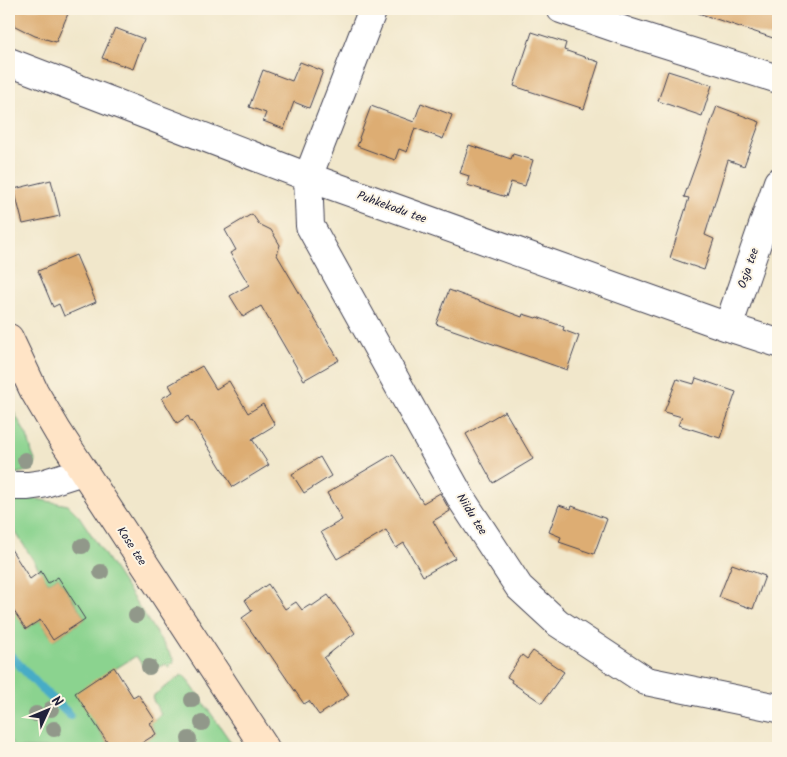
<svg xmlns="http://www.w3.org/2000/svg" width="787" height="757" font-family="Kalam,sans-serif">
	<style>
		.green { fill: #8bd38f; stroke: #567a65 }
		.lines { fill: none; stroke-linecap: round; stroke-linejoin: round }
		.stream { stroke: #46acc6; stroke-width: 9 }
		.building { fill: #ddad73 }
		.street-casing { stroke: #414051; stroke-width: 30 }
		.secondary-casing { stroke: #414051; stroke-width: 30 }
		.street { stroke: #fff; stroke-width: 28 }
		.secondary { stroke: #ffe4c6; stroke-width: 28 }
		.tree { fill: #91988a }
		.labels { text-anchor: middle; stroke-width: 4; stroke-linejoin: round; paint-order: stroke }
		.street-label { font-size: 12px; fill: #22223b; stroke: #fcf5e5 }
	</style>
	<rect width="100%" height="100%" fill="#fcf5e5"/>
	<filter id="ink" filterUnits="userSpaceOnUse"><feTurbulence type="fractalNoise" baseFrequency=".02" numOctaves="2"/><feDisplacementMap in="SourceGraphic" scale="10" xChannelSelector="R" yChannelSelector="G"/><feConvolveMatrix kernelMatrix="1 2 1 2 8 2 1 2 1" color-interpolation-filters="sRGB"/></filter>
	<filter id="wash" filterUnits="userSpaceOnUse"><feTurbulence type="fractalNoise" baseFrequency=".0096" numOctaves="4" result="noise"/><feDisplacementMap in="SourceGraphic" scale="20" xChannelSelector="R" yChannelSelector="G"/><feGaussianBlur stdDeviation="1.12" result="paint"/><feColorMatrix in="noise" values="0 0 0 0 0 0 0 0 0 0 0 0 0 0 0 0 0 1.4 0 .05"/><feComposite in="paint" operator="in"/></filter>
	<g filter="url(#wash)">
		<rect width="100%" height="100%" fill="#f1e7cb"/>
		<path class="green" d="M9,403L27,436L30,445L32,453L36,463C30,472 19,473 9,475Z
			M31,498L68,505L79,516L174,660V662L168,667L165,664L148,673L136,656L115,669L103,715L94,722L110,747L121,741L126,748H10L13,744L9,740V607L11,606L26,629L40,620L53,640L85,619L58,577L48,583L9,522V502L13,500Z
			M182,675L184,676L187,679L235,748H134L156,734L150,723L161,714L153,700L154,695Z"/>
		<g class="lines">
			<path class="stream" d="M9,654L41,688L70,715"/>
		</g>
		<g id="blocks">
			<path class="building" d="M9,9H70L56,42L35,36L9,23Z
				M698,9H778V21L773,38L698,13Z
				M115,28L144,39L133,69L102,58Z
				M532,32L566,43L564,50L599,62L584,109L514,86Z
				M300,62L323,71L309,108L294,102L284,129L263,121L266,113L249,107L263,70L292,81Z
				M668,71L712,85L702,116L658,101Z
				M421,103L452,115L443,139L415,128L407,152L399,149L395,160L357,146L360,139L359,138L371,106L414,122Z
				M717,106L760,122L744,166L728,160L705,235L714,239L704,270L670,258L689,198L684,197Z
				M469,145L511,159L513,154L533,160L525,186L511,182L506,197L467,185L469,176L460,173Z
				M51,180L60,216L23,224L14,189Z
				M252,214L259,224L271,230L280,245L277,255L339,360L304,380L261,306L243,317L230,296L249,285L230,253L236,250L225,230Z
				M76,255L96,302L64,316L59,304L53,307L38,271Z
				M449,290L522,317L523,314L536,318L537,317L564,327L563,330L579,336L567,370L436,324Z
				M202,366L216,389L229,381L248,413L263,404L275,425L252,439L269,465L233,487L192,421L191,422L188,416L177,423L162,398L173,392L169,385Z
				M696,378L736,392L720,438L678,425L682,417L664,412L677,379L694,384Z
				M505,411L533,459L493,483L466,434Z
				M393,454L423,503L440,493L450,511L433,521L455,558L423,576L404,543L396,548L386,530L337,559L321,532L342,520L327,493Z
				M320,457L331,476L304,493L292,474Z
				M559,505L571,509L572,506L607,519L594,554L559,542L561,537L549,532Z
				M9,546L30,579L41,571L48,583L58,577L85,619L53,640L40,620L26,629L9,604Z
				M732,564L765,576L753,609L719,597Z
				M268,584L285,609L296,602L302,610L310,605L312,606L328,595L355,633L324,658L349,695L319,715L309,701L304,704L269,653L267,654L242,618L252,611L245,600Z
				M533,651L564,672L542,703L511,682L512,680L507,677L522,655L527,659Z
				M114,667L133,697L138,694L155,720L150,723L156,734L134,748H111L75,693Z"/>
		</g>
	</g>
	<g filter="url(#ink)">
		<use href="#blocks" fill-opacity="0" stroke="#414051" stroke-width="1"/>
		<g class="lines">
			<defs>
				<path id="street" d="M373,9L308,177L310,226L462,500L519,587L558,623L646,681L778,708
					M561,9L628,32L778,79
					M9,62L308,177L728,327L778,343
					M728,327L778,182
					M9,486H28L42,484L83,471"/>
				<path id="secondary" d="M9,338L34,391L58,432L265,748"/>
			</defs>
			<use href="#street" class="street-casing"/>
			<use href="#secondary" class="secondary-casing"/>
			<use href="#street" class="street"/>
			<use href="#secondary" class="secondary"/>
		</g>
		<g class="tree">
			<circle cx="25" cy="460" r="8"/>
			<circle cx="82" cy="546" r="8"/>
			<circle cx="101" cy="572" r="8"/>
			<circle cx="136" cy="615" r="8"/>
			<circle cx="149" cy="667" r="8"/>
			<circle cx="192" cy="700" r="8"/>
			<circle cx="51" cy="709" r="8"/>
			<circle cx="36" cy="714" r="8"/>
			<circle cx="202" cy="723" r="8"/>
			<circle cx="54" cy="729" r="8"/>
			<circle cx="189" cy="739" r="8"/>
		</g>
	</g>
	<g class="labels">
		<g class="street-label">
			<text transform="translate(392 207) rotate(20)" y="4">Puhkekodu tee</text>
			<text transform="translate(748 268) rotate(-71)" y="4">Osja tee</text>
			<text transform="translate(472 514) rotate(58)" y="4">Niidu tee</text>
			<text transform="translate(132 546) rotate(57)" y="4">Kose tee</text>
		</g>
	</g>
	<rect width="787" height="757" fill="none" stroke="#fcf5e5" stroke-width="30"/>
	<g transform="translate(48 710) rotate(46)" stroke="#fcf5e5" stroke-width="4" paint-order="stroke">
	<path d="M0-4L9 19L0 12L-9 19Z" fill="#22223b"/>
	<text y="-8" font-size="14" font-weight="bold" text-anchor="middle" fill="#22223b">N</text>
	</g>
</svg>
